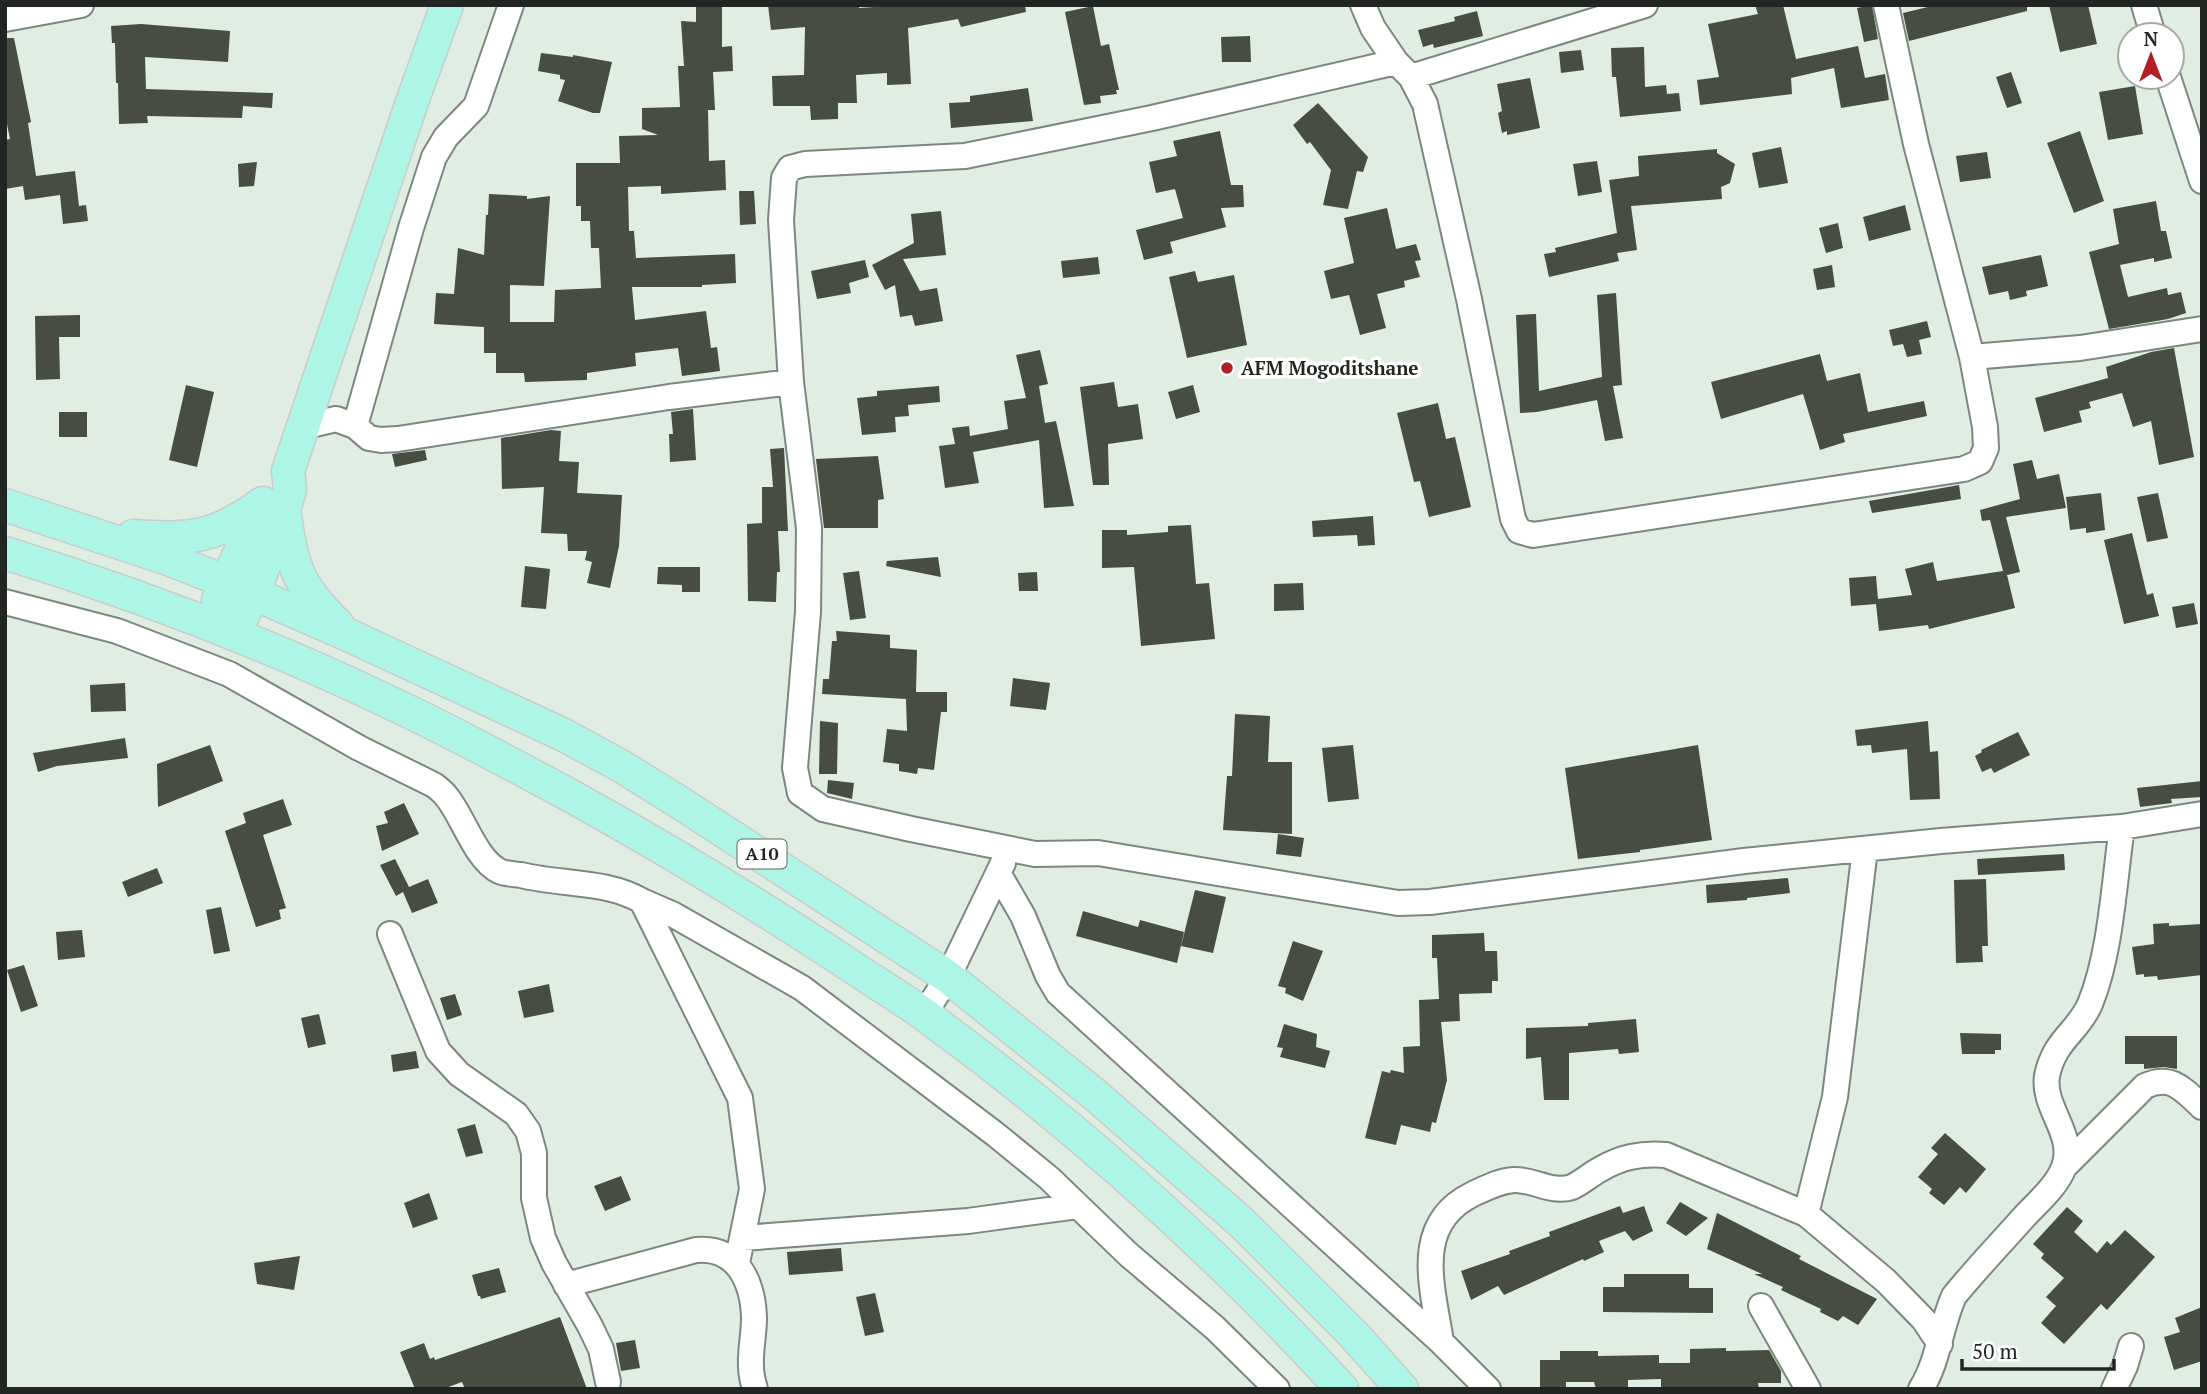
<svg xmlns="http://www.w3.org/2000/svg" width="2207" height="1394" font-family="'PT Serif',serif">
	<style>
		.building { fill: #474d41 }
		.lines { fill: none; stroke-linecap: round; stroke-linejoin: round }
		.minor-casing { stroke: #7c887f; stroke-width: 28 }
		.major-casing { stroke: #cacbca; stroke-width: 35 }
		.minor { stroke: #fff; stroke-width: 24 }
		.major { stroke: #adf6e7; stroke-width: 32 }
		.poi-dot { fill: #b01f26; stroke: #fff; stroke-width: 2.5 }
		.labels { text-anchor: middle; stroke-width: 7; stroke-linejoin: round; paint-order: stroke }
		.shield { fill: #fff; stroke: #646764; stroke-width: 2 }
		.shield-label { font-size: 18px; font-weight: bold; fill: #212622 }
		.poi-label { font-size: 19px; font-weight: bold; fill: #212622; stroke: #fff; text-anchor: start }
	</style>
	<rect width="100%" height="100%" fill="#dfede2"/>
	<path class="building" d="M696,5H722V47L732,46L733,71L713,72L715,110H708L709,161L725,160L726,190L661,194V186L628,187L629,231H634L636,258L735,254L736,283L702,285V287H632L635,320L706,311L711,348L717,347L720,371L682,376L678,348L635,353L636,366L587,373V380L525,382L524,373H496V353H484V327L434,324L436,293L454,294L458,248L484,255L486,215H488L489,194L527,196V199L550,196L544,286L510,285V322H554L555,290L601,288L599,248H591L590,221H581V206H576V163H620L619,136L658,135L642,129V108L680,107L678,66H684L681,21L696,22Z
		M768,5H859V8L904,5H1025L1026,12L961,27L958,19L908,28L911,84L887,85V73L856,75L857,103H838V119L811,120L810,106H773L772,76L804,75L805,27L771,30Z
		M1755,5H1783L1796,59L1858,46L1865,78L1885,74L1889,100L1841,108L1834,68L1791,78L1792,94L1700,105L1697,80L1719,77L1708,24L1758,14Z
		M1872,5L1878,39L1864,42L1857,8Z
		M1936,5H2027V11L1909,41L1903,13Z
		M2049,5H2088L2097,44L2060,52Z
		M1093,6L1101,46L1109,44L1119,90H1116L1117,94L1100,96L1101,103L1084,105L1065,12Z
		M1477,11L1483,36L1434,48L1433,44L1423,47L1418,30L1455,21L1454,17Z
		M141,24L230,31L228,62L145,57L146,89L273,93L272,108L243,106L242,118L147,116L148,123L119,124L118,83H116L115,43H112L111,26Z
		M1250,36L1251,62H1222L1221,37Z
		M5,38H14L31,122L28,123L36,176L75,171L79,206L86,205L88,221L63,224L60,195L25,200L23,186L5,189V140L10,139L5,114Z
		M1644,47L1645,87L1666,85L1667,94L1679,93L1681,111L1620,117L1616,77H1612L1611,48Z
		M1581,50L1584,70L1561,73L1559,52Z
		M541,53L573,57V55L612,62L600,113H593L558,101L565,80L560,79V75L538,71Z
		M2011,72L2022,103L2007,108L1996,77Z
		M1530,78L1540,128L1507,135V131L1502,133L1498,113L1502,111L1497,84Z
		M2135,86L2143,134L2108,140L2099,92Z
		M1028,88L1033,121L951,128L949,103L970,102V96Z
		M1318,103L1368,157L1363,172L1357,171L1348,209L1323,205L1331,170L1310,142L1307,144L1293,125Z
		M1220,131L1231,185H1243L1244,207L1221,208L1226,227L1170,242L1173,253L1144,260L1136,230L1183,218L1175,189L1156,193L1149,162L1177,156L1173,141Z
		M2080,131L2104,201L2074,213L2047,143Z
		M1781,147L1788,183L1759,188L1752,153Z
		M1717,149V153L1735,164L1730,183L1721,187L1722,199L1631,206L1637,250L1617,253L1619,261L1549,277L1544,254L1556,252L1555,248L1617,233L1609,180L1639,176L1638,156Z
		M1987,152L1991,178L1960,182L1956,156Z
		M1597,161L1602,192L1578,196L1573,164Z
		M257,162L254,186L239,187L238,164Z
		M739,191H754L756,224L740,225Z
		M2156,201L2161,231H2166L2172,258L2154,262V258L2120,265L2128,297L2167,288L2168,295L2181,292L2186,313L2168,319L2109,329L2089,252L2119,244L2113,209Z
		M1905,205L1911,230L1869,241L1863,217Z
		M1387,208L1396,249L1416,244L1421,260L1415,261L1420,277L1404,281L1405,287L1377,294L1386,328L1360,335L1349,295L1331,299L1324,271L1354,263L1344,218Z
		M941,211L946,255L903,259L920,291L937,288L943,321L915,326L912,315L900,317L895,285L885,290L872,265L914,243L911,214Z
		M1838,223L1843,248L1826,253L1819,228Z
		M2041,255L2048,286L2026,291L2027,296L2010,300L2008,291L1989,295L1982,267Z
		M1098,257L1100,274L1063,278L1061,261Z
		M865,260L869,277L849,283L851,293L817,299L811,271Z
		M1832,265L1835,287L1817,290L1813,269Z
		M1195,271L1198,282L1234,275L1247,345L1187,358L1169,277Z
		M1616,293L1622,385L1613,386L1623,438L1605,441L1597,400L1537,412L1520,413L1516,315L1536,314L1539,391L1602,377L1597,295Z
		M80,315V337H59L60,379L36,380L35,316Z
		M1927,321L1931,337L1919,340L1922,354L1907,357L1903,344L1893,346L1889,330Z
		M2174,348L2194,457L2159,465L2151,421L2133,427L2122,393L2089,402L2091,408L2079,411L2082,422L2044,432L2035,398L2108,378L2106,367L2151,352Z
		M1040,350L1048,384L1039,386L1045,423L1056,421L1074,506L1044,508L1039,440L973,452L979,483L945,488L939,446L955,444L952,428L969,426L970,436L1008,429L1004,401L1026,398L1016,355Z
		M1820,354L1827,381L1860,373L1868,412L1924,401L1927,416L1843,434L1845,442L1820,450L1803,394L1721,419L1711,382Z
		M1114,382L1118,407L1138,404L1143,439L1108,444L1109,485H1093L1080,387Z
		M186,385L214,392L197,467L169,460Z
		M1193,385L1200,412L1176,419L1168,392Z
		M939,386L940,402L908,405L909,416L895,417L896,432L862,435L857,398L877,396V391Z
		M1438,403L1446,439L1455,437L1471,507L1429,517L1420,481L1414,482L1397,413Z
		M693,409L696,460L670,462L669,434H673L671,412Z
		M59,412H87V437H59Z
		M551,430L561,431L559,461L579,462L577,493L622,495L619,546L610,588L587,583L592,562L585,560L587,551H568L567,534L541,533L544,487L502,489L501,438Z
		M784,448L788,531H778L780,572H777L776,602L748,601L747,524L762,523V487H773L770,449Z
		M425,450L427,460L395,467L392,454Z
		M878,456L884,499L878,500V528H824L816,459Z
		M2032,460L2037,479L2059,474L2066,508L2006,517L2020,572L2007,575L2015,608L1929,629L1928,625L1879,631L1876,604L1851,606L1849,578L1876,576L1878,599L1912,595L1905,569L1933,562L1937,581L2003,571L1990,520L1982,521L1980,510L2020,499L2013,464Z
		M1959,485L1961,499L1872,513L1869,501Z
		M2101,493L2105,530L2086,533V528L2070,530L2066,497Z
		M2158,493L2168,538L2147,542L2137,497Z
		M1373,516L1375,545L1358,546L1357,535L1313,537L1312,521Z
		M1191,525L1196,584L1209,583L1215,639L1141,646L1134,567L1102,568V530H1127V535L1168,532V526Z
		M2132,533L2147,595L2153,593L2159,616L2124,624L2104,540Z
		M938,557L941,577L886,566L887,561Z
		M525,566L550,569L546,609L521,607Z
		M658,567H700V592H682V585L657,584Z
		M859,571L866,618L850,620L843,573Z
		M1037,572L1038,591H1019L1018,573Z
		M1303,583L1304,610L1274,611V584Z
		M2194,603L2198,624L2176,628L2172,607Z
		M836,631L890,635V648L917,650L916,692H947V712H941L934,770L918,768L917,774L899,771V764L883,762L887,729L907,731L906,699L822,694L823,679H829L832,641H837Z
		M1013,678L1050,683L1046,710L1010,706Z
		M125,683L126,711L91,712L90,685Z
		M1235,714L1270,716L1268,762H1292V834L1223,830L1227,776H1232Z
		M820,721L838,723L837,774H819Z
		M1928,721L1930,752L1938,751L1940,799L1910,800L1907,749L1872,753L1871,745L1857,746L1855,730Z
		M2018,732L2030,755L1994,773L1991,768L1982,772L1975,756L1982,752L1981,750Z
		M125,738L128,758L57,766L38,772L33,753Z
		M210,745L223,781L158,807L157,764Z
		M1353,745L1359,799L1328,802L1322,748Z
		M1698,745L1712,840L1640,850V852L1578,859L1565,768Z
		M828,780L854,783L852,799L827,793Z
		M2202,781V797L2171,799L2172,803L2140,807L2137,788Z
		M283,799L292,825L263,835L286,908L279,910L281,919L256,927L225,831L246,823L243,813Z
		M404,803L419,834L382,851L376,826L388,823L384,812Z
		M1278,834L1304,838L1301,857L1276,854Z
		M2064,854L2065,870L1978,875L1977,859Z
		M395,859L409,887L428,879L438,903L412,913L403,892L396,896L380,865Z
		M157,868L163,883L128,897L122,882Z
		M1788,878L1790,893L1747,898V900L1707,903L1706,885Z
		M1986,879L1988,946H1982L1983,962L1956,963L1954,880Z
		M1195,890L1226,897L1213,953L1181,946Z
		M221,907L230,951L214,954L206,910Z
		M1083,911L1138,927L1140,920L1184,932L1177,963L1076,936Z
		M2169,923V926L2202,924V975L2158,980L2157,976L2144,977V974L2136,975L2132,947L2154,944L2153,924Z
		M82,930L85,957L58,960L56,932Z
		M1484,933L1485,951H1497L1498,981H1492V993L1459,994L1460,1021L1441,1022L1447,1080L1436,1123L1432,1122L1430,1132L1401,1125L1396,1145L1365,1138L1382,1071L1390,1073L1391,1070L1404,1073L1403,1047L1420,1046L1419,1000L1439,999L1437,958H1432V935Z
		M1293,941L1323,951L1303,1001L1285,993L1286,988L1278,986Z
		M24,965L38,1006L21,1012L7,970Z
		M549,984L554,1012L524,1018L518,991Z
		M455,994L462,1015L447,1020L440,998Z
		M319,1014L326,1044L308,1048L301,1018Z
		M1636,1019L1639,1052L1619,1054L1618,1049L1569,1053V1100H1544L1541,1057L1526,1059V1028L1588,1026V1023Z
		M1284,1024L1317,1034L1316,1047L1330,1051L1325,1068L1280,1057L1283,1048L1277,1047Z
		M1960,1033L2001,1034V1050H1995V1054H1962Z
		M2125,1036H2177V1069L2164,1067L2144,1069V1064H2125Z
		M416,1051L419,1068L393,1072L391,1055Z
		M475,1124L483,1153L466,1157L457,1129Z
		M1945,1133L1986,1169L1966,1193L1960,1187L1944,1205L1929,1193L1932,1189L1918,1177L1938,1154L1931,1148Z
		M621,1176L631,1200L605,1211L594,1186Z
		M429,1193L438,1219L413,1228L404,1203Z
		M1680,1202L1708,1218L1686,1236L1666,1223Z
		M1620,1206L1623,1213L1644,1206L1653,1231L1633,1241L1625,1231L1599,1241L1604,1252L1584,1261L1583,1259L1504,1295L1498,1286L1471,1300L1461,1271L1510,1254L1509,1251L1550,1236L1549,1232Z
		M2067,1207L2083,1221L2074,1232L2097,1253L2107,1241L2111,1245L2125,1230L2155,1257L2107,1310L2101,1304L2064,1344L2041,1323L2056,1306L2046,1297L2064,1278L2041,1258L2044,1254L2033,1244Z
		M1717,1213L1801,1256L1799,1259L1877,1299L1858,1325L1843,1316L1838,1321L1820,1312L1821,1309L1781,1290L1783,1287L1754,1274H1762L1707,1249Z
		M841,1248L843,1271L789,1275L787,1252Z
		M300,1256L294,1290L257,1284L254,1263Z
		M499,1268L506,1292L481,1299L480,1296H478L472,1275Z
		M1624,1274H1689V1288H1713V1313L1603,1312V1287H1624Z
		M875,1293L884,1332L865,1336L856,1297Z
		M2202,1307V1361L2174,1370L2164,1337L2180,1332L2175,1318Z
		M560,1317L587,1389H465L462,1382L443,1389H415L400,1352L424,1343L430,1359L434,1357L435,1360Z
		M635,1340L640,1368L621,1371L616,1343Z
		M1726,1348V1351L1769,1350L1781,1371V1383H1758L1759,1389H1661V1379L1628,1380V1389H1596L1594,1382H1566V1389H1540V1360H1560V1351H1598V1356L1659,1355V1363H1690V1349Z"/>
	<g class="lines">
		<defs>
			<path id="minor" d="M1363,5L1373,28L1396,62
				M1645,5L1411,77L1396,62L1152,118L965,156L805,164L790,168L784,178L781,220L791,382L809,528L808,612L795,768L800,793L823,809L911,829L1035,854L1098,853L1398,903L1430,902L1744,861L1941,841L2122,827L2202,814
				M2144,5L2153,35
				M5,19L81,5
				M1411,77L1425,104L1469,299L1513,519L1519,531L1533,535L1964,469L1980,462L1986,448L1985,427L1972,357L1916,144L1886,5
				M2168,77L2202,181
				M1972,357L2080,348L2202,329
				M355,426L411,228L434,157L446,137L476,106L511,5
				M302,427L336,419L355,426L369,438L381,440L398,439L669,397L791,382
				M5,602L117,631L229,674L359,748L434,785C438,788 443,792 446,796C462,814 475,859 499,871C505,874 514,874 521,875C561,885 605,880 642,901L740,1098L752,1189L737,1263
				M998,873L1023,916L1048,976L1058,993L1441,1342L1488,1389
				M642,901L672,914L802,988L995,1134L1049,1178L1129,1255L1215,1328L1277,1389
				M390,934L438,1051L459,1074L516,1114L528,1131L534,1153V1198L543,1238L554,1263L590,1326L601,1349L608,1382
				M924,1014L948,977L1003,863
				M2064,1167L2145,1086C2171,1074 2183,1089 2202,1107
				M1806,1214L1835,1097L1865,849
				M743,1238L968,1221L1078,1206
				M566,1285L696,1250C737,1246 753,1282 754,1318C754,1335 750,1351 751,1367C751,1375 753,1382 755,1389
				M1761,1306L1808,1389
				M1441,1342C1433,1288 1411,1224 1473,1194C1486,1188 1499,1181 1514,1180C1533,1179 1553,1194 1572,1187C1581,1183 1590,1175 1599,1170C1621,1157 1640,1153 1666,1155L1806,1214L1886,1281L1924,1320L1940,1344
				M1921,1389C1939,1360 1940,1327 1954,1296C1976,1269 2001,1243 2024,1217C2038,1202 2057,1186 2064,1167C2076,1134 2042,1108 2047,1076C2054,1040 2078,1032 2090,1004C2111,953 2114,882 2122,827
				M2114,1389L2125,1366L2131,1346"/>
			<path id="major" d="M5,505L168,559L227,582L346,634L564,735L621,766L682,804L948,977L1094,1094L1241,1222L1354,1335L1402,1389
				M285,515C292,568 299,587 338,625
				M133,536C191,540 215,538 263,503
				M5,553C138,594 268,644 393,704C453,732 512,764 571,796C665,848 756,903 845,962C871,980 899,996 925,1015C1076,1125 1216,1251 1342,1389
				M218,600L262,504
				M234,634L254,593L284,510L290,490L288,471L412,102L447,5"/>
		</defs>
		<use href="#minor" class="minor-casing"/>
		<use href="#major" class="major-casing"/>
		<use href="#minor" class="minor"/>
		<use href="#major" class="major"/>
	</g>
	<circle class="poi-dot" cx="1227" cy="368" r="7"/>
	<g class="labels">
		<rect class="shield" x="737.5" y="839.5" width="49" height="29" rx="5"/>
		<g class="shield-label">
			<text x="762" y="860">A10</text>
		</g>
		<g class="poi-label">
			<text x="1241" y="375">AFM Mogoditshane</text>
		</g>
	</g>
	<rect width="2207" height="1394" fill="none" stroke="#212622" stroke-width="14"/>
	<g transform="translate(2151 56)"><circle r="33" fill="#ffffff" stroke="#a6a8a7" stroke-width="2"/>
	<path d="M0-5L12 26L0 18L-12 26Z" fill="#b01f26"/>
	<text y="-10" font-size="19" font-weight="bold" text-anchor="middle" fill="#212622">N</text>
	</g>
	<path d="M1962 1359v10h152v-10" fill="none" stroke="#212622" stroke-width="3.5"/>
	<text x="1972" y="1359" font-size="21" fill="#212622" stroke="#ffffff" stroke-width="5" paint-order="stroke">50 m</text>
</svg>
